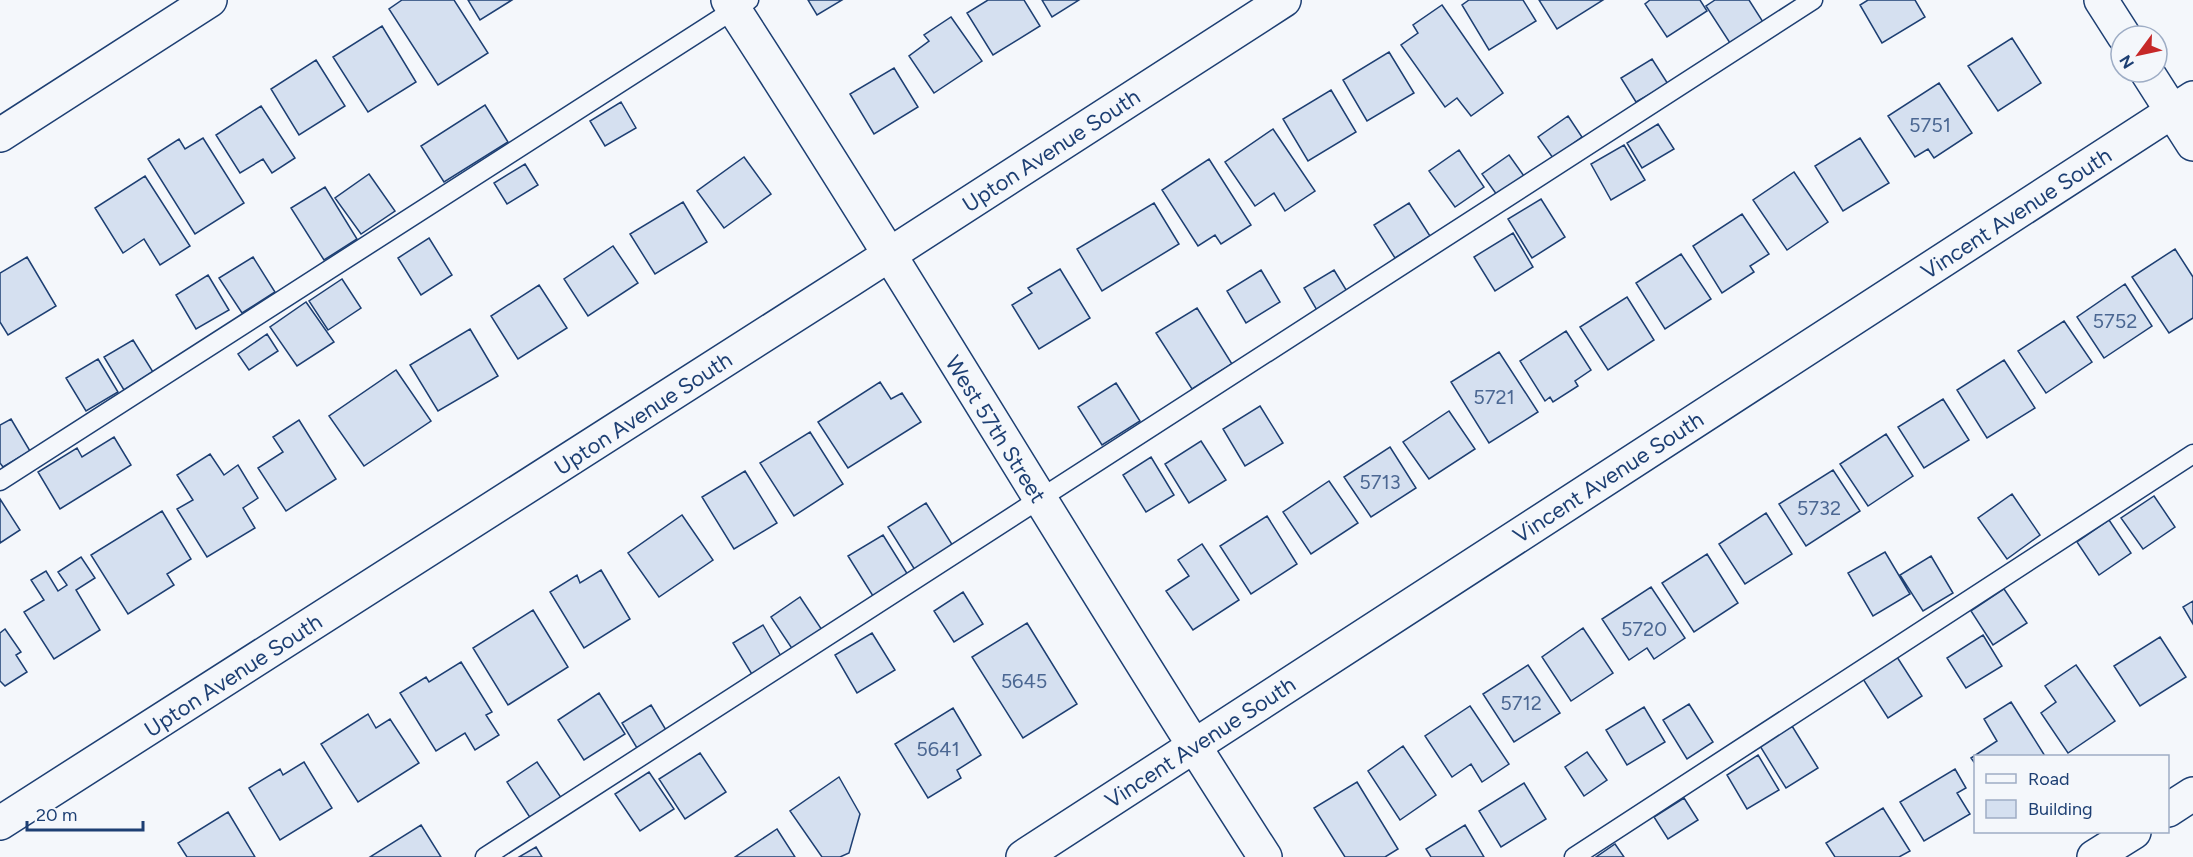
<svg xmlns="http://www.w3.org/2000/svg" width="2193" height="857" font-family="Figtree,sans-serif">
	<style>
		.building { fill: #d5e0f0; stroke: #1d3f73; stroke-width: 1.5 }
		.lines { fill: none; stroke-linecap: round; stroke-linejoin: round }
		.service-casing { stroke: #1d3f73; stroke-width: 21 }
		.minor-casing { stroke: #1d3f73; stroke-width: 36 }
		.tertiary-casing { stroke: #1d3f73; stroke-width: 36 }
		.service { stroke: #f4f7fb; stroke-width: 18 }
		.minor { stroke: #f4f7fb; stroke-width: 33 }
		.tertiary { stroke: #f4f7fb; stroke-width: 33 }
		.labels { text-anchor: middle; stroke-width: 4.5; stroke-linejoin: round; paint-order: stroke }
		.number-label { font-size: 20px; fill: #4b6792 }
		.street-label { font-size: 22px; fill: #1d3f73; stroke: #f4f7fb }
	</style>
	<rect width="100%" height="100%" fill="#f4f7fb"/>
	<path class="building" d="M402,0H454L488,53L438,85L389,9Z
		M468,0H512L480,20Z
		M808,0H842L817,15Z
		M988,0H1024L1040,26L993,55L967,13Z
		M1042,0H1079L1052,17Z
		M1469,0H1523L1536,21L1489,50L1462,5Z
		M1539,0H1603L1557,29Z
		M1650,0H1700L1707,11L1667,37L1645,4Z
		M1715,0H1749L1763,22L1730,43L1706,6Z
		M1868,0H1915L1925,17L1882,43L1860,5Z
		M1442,5L1503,93L1471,116L1457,98L1445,107L1401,45L1418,33L1413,25Z
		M951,17L982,61L934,93L909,56L929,41L924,35Z
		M382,26L416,82L368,112L333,57Z
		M2012,38L2041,83L1998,111L1968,66Z
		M1389,52L1414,93L1367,121L1343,80Z
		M1652,59L1668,84L1636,102L1621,78Z
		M316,60L345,106L299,135L271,89Z
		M894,68L918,107L874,134L850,94Z
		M1939,83L1972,133L1934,158L1928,149L1915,157L1888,116Z
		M1331,90L1356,132L1308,161L1283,119Z
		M621,102L636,128L605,146L590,121Z
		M485,105L508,142L444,182L421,146Z
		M261,106L295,158L272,173L263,159L240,173L216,135Z
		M1568,116L1582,137L1553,158L1538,137Z
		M1658,124L1674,149L1642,168L1627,143Z
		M1273,129L1315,191L1285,211L1274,193L1255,206L1225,162Z
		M203,138L244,203L195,234L148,159L179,139L185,149Z
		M1860,138L1889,183L1843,211L1815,166Z
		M1624,145L1645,180L1611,200L1591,164Z
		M1459,150L1484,187L1455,207L1429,171Z
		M1509,155L1524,176L1497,195L1482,174Z
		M744,157L771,194L724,228L697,191Z
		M1209,159L1251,225L1221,244L1215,235L1198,246L1162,190Z
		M525,164L538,185L507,204L494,183Z
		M1794,172L1828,222L1787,250L1753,200Z
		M369,174L395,211L361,234L335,198Z
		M145,176L190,246L160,265L144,239L123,253L95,208Z
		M325,187L357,239L324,260L291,208Z
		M1541,199L1565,237L1532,258L1508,219Z
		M683,202L707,242L655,274L630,234Z
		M1154,203L1179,244L1102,291L1077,249Z
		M1409,203L1430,236L1395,258L1374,225Z
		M1742,214L1769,254L1750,266L1754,272L1722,293L1693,246Z
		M1513,233L1533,267L1495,291L1474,257Z
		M429,238L452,275L421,295L398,258Z
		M613,246L638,283L588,316L564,279Z
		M2175,249L2193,277V318L2169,333L2132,277Z
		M1681,254L1711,299L1665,329L1636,283Z
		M27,257L56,306L8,335L0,322V273Z
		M253,257L275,292L242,313L219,278Z
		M1060,269L1090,318L1039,349L1012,305L1032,293L1028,288Z
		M1261,270L1280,302L1246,323L1227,291Z
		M1334,270L1348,293L1318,312L1304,288Z
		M208,275L229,310L196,329L176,295Z
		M342,279L361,308L328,330L309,301Z
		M2125,284L2152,326L2104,358L2077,317Z
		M539,285L567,328L518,359L491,316Z
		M1627,297L1654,340L1608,370L1580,327Z
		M306,302L334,342L297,366L270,327Z
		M1197,308L1232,364L1192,389L1156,333Z
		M2064,321L2092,362L2046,393L2018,351Z
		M470,329L498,376L438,411L410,365Z
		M1566,331L1591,370L1575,381L1578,386L1553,402L1550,397L1545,401L1520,361Z
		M267,334L278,351L249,370L238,354Z
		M133,340L153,372L124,390L104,357Z
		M1499,352L1538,412L1489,443L1451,382Z
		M98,359L118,392L86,411L66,378Z
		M2004,360L2035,408L1987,438L1957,390Z
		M396,370L431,421L364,466L329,416Z
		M880,382L891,399L902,393L921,422L848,468L818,422Z
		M1116,383L1140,421L1102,445L1078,407Z
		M1943,399L1969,440L1924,468L1898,427Z
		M1260,406L1283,443L1245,466L1223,429Z
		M1449,411L1475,449L1429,479L1403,442Z
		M11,419L30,451L3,467L0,463V425Z
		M299,420L336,479L286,511L258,468L283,452L273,437Z
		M810,432L843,484L794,516L760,463Z
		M1886,434L1913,476L1868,506L1840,464Z
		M114,437L131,465L60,509L38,472L77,448L82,457Z
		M1201,441L1226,480L1189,503L1165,464Z
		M1390,447L1416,488L1371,517L1344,477Z
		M210,454L224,475L238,465L258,498L243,508L255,528L207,557L177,509L193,500L177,475Z
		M1151,457L1174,495L1146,512L1123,475Z
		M1833,470L1860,511L1806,546L1779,504Z
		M745,471L777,523L734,549L702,497Z
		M1329,481L1358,523L1311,554L1283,512Z
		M2012,494L2040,535L2007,559L1978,518Z
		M2154,496L2175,527L2143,549L2121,518Z
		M0,499L20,530L0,543Z
		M926,503L953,546L915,570L888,527Z
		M162,511L191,559L167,574L174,585L128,614L91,555Z
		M1766,513L1792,554L1745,584L1719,544Z
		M682,515L713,560L659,597L628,553Z
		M1267,516L1297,564L1251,594L1220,546Z
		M2109,520L2131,553L2099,575L2077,542Z
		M883,535L908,575L873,596L848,556Z
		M1202,544L1239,600L1193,630L1166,591L1189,576L1178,560Z
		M1885,552L1910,594L1873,616L1848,573Z
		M1707,554L1738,603L1694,632L1662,583Z
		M1931,556L1953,593L1923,611L1900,575Z
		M81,557L95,578L76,590L100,630L54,659L24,612L44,600L31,580L46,571L58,591L67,585L58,572Z
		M601,570L630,619L584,648L550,592L577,575L580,583Z
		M1651,587L1685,638L1654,659L1647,648L1629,660L1602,619Z
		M2004,589L2027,623L1993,645L1971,611Z
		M963,592L983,624L954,642L934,611Z
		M800,597L822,630L793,650L771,617Z
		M2193,601V624L2183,607Z
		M533,610L568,667L508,705L473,648Z
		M1027,623L1077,704L1023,738L972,657Z
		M763,625L782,658L753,676L733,643Z
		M1583,628L1613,673L1571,701L1542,657Z
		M5,629L21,652L16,655L27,672L5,686L0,681V633Z
		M872,633L895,670L857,693L835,655Z
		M1983,635L2002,666L1966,688L1947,658Z
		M2160,637L2186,677L2140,706L2114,666Z
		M1897,657L1922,696L1888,718L1863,679Z
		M461,662L492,712L486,715L499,735L475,750L465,733L436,751L400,693L426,677L429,682Z
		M1528,665L1560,713L1514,742L1483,694Z
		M2076,665L2115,721L2068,753L2041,713L2056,702L2045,686Z
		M599,693L625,734L584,760L558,720Z
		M2011,702L2045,756H1976V765L1971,758L1997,741L1984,719Z
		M1689,704L1713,742L1687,759L1663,720Z
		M651,705L666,730L637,748L622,723Z
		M1470,706L1509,764L1482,782L1471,764L1452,777L1425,736Z
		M1644,707L1665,742L1627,765L1606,730Z
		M953,708L981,755L957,770L961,778L928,798L895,744Z
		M368,714L376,728L390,719L419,763L358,802L321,744Z
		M1792,726L1818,768L1786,788L1760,746Z
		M1403,746L1436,795L1400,820L1368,771Z
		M1587,752L1607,780L1584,796L1565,767Z
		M700,753L726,792L685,819L659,779Z
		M1758,755L1779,790L1747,809L1727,775Z
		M304,762L332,808L280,840L249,788L280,769L283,775Z
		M537,762L562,799L531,819L507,782Z
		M1955,769L1966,788L1957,793L1970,814L1924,841L1900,802Z
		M649,772L674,809L640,831L615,794Z
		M839,777L860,814L849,853L840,857H822L790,811Z
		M1357,782L1398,849L1385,857H1345L1314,808Z
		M1524,783L1546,819L1501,847L1479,811Z
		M1684,798L1698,820L1668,839L1654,817Z
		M1883,808L1910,851L1899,857H1835L1826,843Z
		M228,812L255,857H187L178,843Z
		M421,825L441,857H370Z
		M1465,825L1484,857H1431L1426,849Z
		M777,829L795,857H735Z
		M1615,844L1624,857H1596Z
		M536,847L542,857H519Z"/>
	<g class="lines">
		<defs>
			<path id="service" d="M0,481L749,0
				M485,857L1813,0
				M1574,857L2193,454"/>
			<path id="minor" d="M728,0C912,283 1082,574 1265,857
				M0,135L210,0
				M2168,810L2193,794
				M0,823L850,280L1284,0
				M1023,857L2193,98
				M2094,857L2134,832"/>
			<path id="tertiary" d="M2101,0L2124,36
				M2147,72L2193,144"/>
		</defs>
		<use href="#service" class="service-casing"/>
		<use href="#minor" class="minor-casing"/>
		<use href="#tertiary" class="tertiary-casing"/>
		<use href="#service" class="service"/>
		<use href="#minor" class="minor"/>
		<use href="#tertiary" class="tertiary"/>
	</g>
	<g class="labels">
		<g class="number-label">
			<text x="1930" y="132">5751</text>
			<text x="2115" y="328">5752</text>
			<text x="1494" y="404">5721</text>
			<text x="1380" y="489">5713</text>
			<text x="1819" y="515">5732</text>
			<text x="1644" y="636">5720</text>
			<text x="1024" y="688">5645</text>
			<text x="1521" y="710">5712</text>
			<text x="938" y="756">5641</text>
		</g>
		<g class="street-label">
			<text transform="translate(1051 150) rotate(-33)" y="8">Upton Avenue South</text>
			<text transform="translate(2016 213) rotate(-33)" y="8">Vincent Avenue South</text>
			<text transform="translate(643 413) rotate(-33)" y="8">Upton Avenue South</text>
			<text transform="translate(996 429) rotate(58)" y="8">West 57th Street</text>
			<text transform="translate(1608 477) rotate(-33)" y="8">Vincent Avenue South</text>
			<text transform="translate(233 675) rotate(-33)" y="8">Upton Avenue South</text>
			<text transform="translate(1200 742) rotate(-33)" y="8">Vincent Avenue South</text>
		</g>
	</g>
	<rect x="1974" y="755" width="195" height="78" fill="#f4f7fb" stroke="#9eadc5" stroke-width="1.5"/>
	<rect x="1986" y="774" width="30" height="9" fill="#f4f7fb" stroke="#9eadc5" stroke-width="1.5"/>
	<text x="2028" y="785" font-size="18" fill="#1d3f73">Road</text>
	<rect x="1986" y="800" width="30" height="18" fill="#d5e0f0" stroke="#9eadc5" stroke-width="1.5"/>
	<text x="2028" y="815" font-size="18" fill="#1d3f73">Building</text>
	<g transform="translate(2139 54) rotate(237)"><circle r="28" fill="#f4f7fb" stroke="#9eadc5" stroke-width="1.5"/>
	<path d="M0-4.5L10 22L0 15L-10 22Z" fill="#c62828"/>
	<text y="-9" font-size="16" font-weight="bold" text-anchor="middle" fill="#1d3f73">N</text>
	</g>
	<path d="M27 821v9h116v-9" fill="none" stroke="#1d3f73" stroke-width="3"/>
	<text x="36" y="821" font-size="18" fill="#1d3f73" stroke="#f4f7fb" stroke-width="4.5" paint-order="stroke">20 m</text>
</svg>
